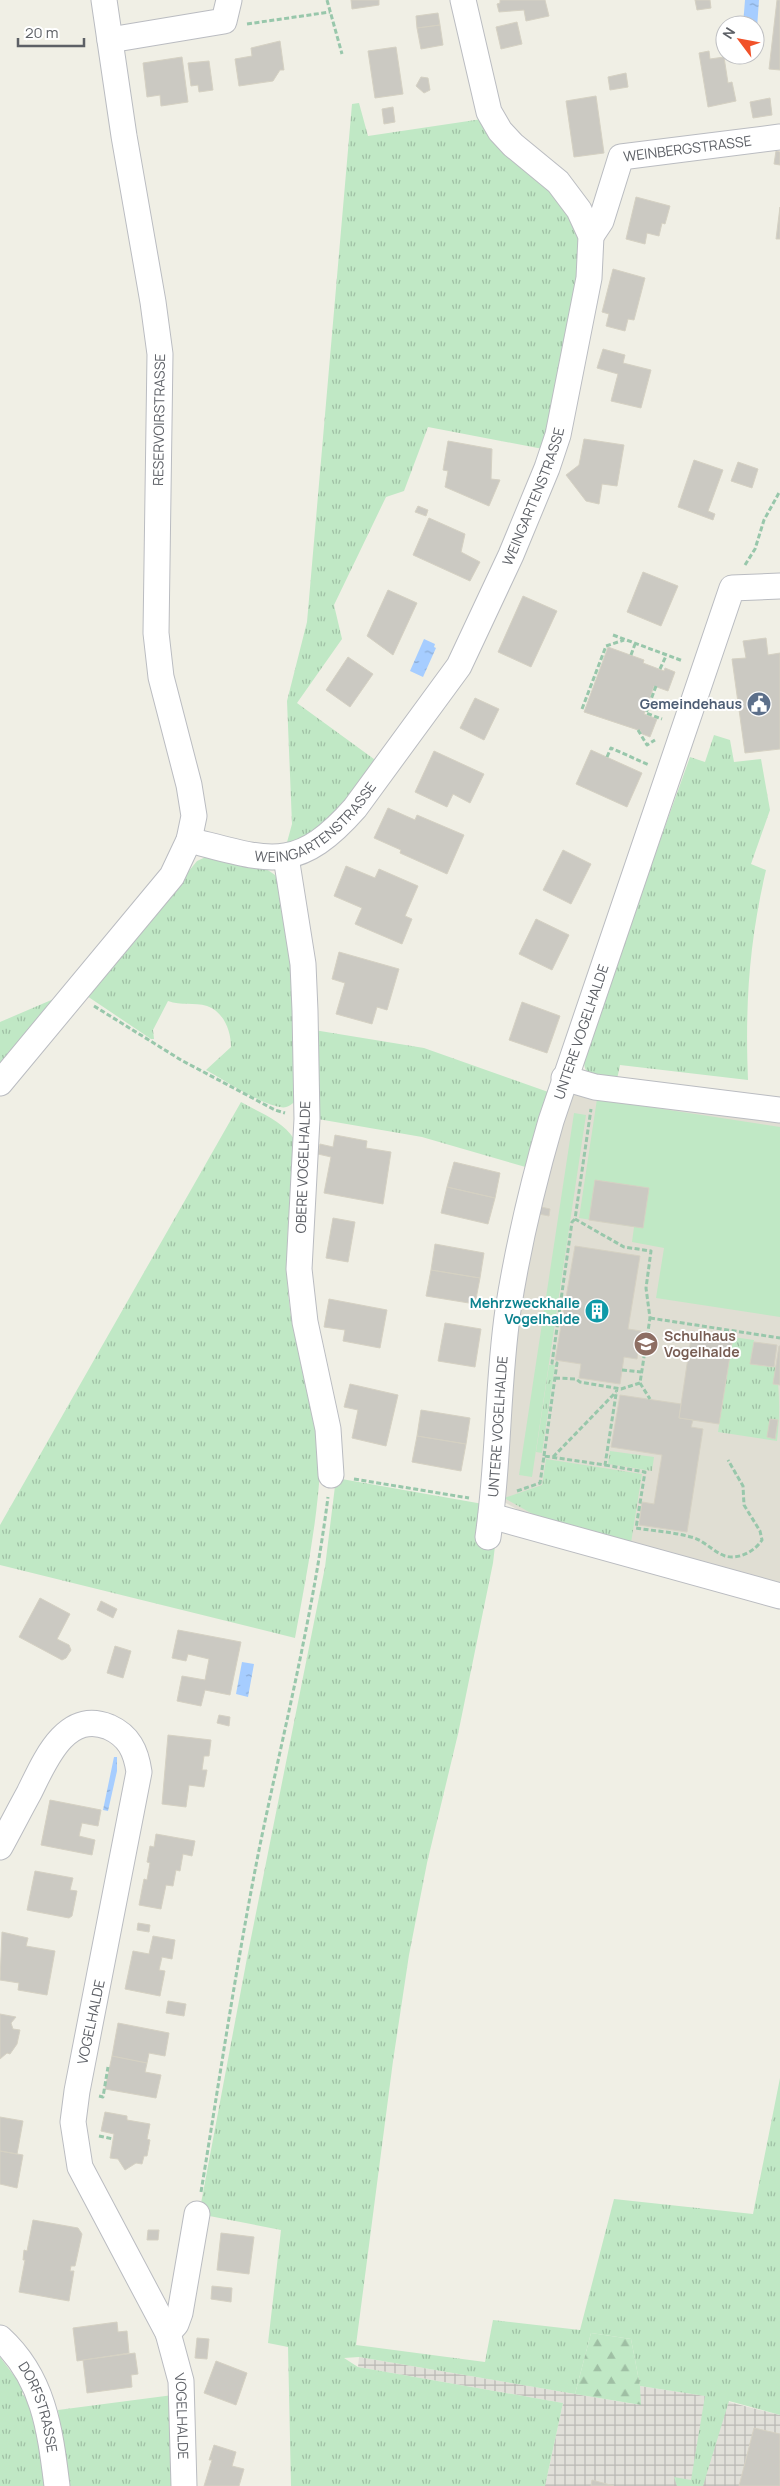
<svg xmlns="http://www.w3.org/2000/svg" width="780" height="2486" font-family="Manrope,sans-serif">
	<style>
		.industrial { fill: url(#industrial-grid) }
		.education { fill: #e0ded3 }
		.grass { fill: url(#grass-tufts) }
		.forest { fill: url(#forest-firs) }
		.pitch { fill: #c0e8c5 }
		.water { fill: url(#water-ripples) }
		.building { fill: #cbc9c2; stroke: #d5d1c3 }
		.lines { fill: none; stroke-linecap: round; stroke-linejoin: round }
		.minor-casing { stroke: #babcc1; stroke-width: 27 }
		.path { stroke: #98c7ab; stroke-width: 3; stroke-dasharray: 5 2.5; stroke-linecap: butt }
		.minor { stroke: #fff; stroke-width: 25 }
		.labels { text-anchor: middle; stroke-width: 4; stroke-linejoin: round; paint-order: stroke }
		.street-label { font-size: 14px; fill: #5d6066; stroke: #fff }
		.service-label { font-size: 14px; font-weight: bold; fill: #4e5e75; stroke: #fff; text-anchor: end }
		.culture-label { font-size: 14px; font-weight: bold; fill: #0d838f; stroke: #fff; text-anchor: end }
		.education-label { font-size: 14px; font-weight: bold; fill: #785e54; stroke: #fff; text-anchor: start }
	</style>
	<defs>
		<pattern id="industrial-grid" width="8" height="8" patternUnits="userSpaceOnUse" patternTransform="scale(1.25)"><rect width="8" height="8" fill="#e1e0d9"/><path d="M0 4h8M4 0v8" fill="none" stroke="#bab9b4"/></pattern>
		<pattern id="grass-tufts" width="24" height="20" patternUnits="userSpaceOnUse" patternTransform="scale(1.25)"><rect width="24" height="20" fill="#c0e8c5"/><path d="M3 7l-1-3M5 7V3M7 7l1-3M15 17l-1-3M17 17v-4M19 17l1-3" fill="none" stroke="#9fbfa4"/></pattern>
		<pattern id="forest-firs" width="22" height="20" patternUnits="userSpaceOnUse" patternTransform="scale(1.25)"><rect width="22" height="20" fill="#c0e8c5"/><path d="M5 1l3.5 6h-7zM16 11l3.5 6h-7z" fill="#9fbfa4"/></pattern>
		<pattern id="water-ripples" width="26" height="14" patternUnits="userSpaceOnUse" patternTransform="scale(1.25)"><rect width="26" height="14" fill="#a6cdff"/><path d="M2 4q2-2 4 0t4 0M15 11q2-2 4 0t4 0" fill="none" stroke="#8aaad2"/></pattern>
	</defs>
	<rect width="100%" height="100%" fill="#f0efe5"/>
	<path class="industrial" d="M359,2357L640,2405V2386L705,2396L780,2415V2486H545L563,2403L358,2367Z"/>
	<path class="education" d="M576,1092L780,1118V1589L535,1519L502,1501L516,1307L569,1095Z"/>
	<path class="grass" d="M359,103L368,136L482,119L563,203L578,237L581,258L543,449L428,427L404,491L386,497L334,605L342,639L297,703L378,762L325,826L286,846L292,824L287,701L307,622L352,104Z
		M714,735L730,740L734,762L761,759L770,810L751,864L766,870C749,943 745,1005 748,1080L620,1065L616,1084C600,1080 583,1079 584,1059L642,874L649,871L690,757L705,762Z
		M210,855L262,866L275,875L282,889L296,985L297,1100C292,1104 287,1109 280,1107C260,1104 224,1080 206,1070L231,1047C231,1031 224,1012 207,1006C194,1002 181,1006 168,1001L153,1030L154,1039H151L87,996L197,861Z
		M56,998L0,1065V1022Z
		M314,1030L424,1048L551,1093L529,1168L422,1137L312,1118Z
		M241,1102C260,1113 283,1121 294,1139C292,1195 282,1252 290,1309C297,1362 322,1414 320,1469C317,1525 305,1582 295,1638L0,1565V1525Z
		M733,1337L754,1340L751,1364L776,1367C780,1392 780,1416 777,1441L718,1432Z
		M549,1365H555L542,1453L536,1452Z
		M610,1451L654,1457L652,1471L608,1464Z
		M546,1459L642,1474L631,1543L538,1517L504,1498L542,1485Z
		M336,1478L483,1504L495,1546L493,1563L458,1734L427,1863L409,1955L393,2061L356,2345L485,2362L493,2320L580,2330L614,2199L753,2214L780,2078V2415L729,2401L703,2486H677L674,2477L691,2480L705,2396L640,2386L631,2339L591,2333L575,2394L359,2357L344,2358L358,2367L563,2403L545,2486H291L288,2347L268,2343L281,2230L199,2214L247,1958L325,1567Z
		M0,2357L24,2389L22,2394L25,2397L28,2398L39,2434L46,2486H0Z
		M173,2395L174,2486H68L58,2410Z"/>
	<path class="forest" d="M591,2333L631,2339L640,2386L641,2405L575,2394Z"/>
	<path class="pitch" d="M597,1099L780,1127V1317L656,1298L664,1248L632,1242L634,1227L579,1218Z
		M574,1113L586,1115L532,1477L519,1475Z"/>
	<path class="water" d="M745,0H759L757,28L755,25H743Z
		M424,639L435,644L434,647L436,648L423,677L410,671Z
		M242,1662L254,1664L248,1697L236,1694Z
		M114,1757H117V1771L108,1811L103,1810Z"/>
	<path class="building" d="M351,0H379V5L352,9Z
		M500,0H545L549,16L526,21L524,10L499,12L497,4L500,3Z
		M695,0H710L711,8L697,10Z
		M777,0H780V70L769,69Z
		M438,13L440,25L417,28L416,16Z
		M517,22L522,44L501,49L496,27Z
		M440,25L443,45L421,49L417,28Z
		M280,41L284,70H280L273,81L239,86L235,59L252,56L251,48Z
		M396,47L403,94L375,98L368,51Z
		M709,51L710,59L724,57L728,83L732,82L736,101L708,107L699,53Z
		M182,57L188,102L161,106L160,95L147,97L143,63Z
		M209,61L213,90L199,92L198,85L191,86L188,63Z
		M626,73L628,87L610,90L608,77Z
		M421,77L428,78L430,90L424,93L416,86Z
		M596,96L604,153L574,157L566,101Z
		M770,98L772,115L753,118L750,102Z
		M393,107L395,122L384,124L382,109Z
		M776,151L780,152V165L774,164Z
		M636,197L670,206L665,224L662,223L659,236L647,233L645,244L626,239Z
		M780,207V239H776Z
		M613,269L645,278L634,320L628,319L625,331L606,326L609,314L602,312Z
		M603,349L625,355L623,363L651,370L641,408L611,401L618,374L597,368Z
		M584,439L624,445L617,486L602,484L599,504L586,501L566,475L579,465Z
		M448,441L492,449L491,479L500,480L489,506L445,487L448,471L443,470Z
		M694,460L723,470L708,511L715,514L713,520L678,507Z
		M738,462L758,469L752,488L731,481Z
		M418,506L428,510L426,516L415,512Z
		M429,518L465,534L461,552L480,562L470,581L413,555Z
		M643,572L678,586L661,626L627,612Z
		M388,590L417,603L393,655L367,636Z
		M523,596L557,611L531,667L498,652Z
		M766,638L768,655L780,653V749L745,753L732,659L746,658L743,641Z
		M608,647L644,660L643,663L664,671L665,668L675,672L668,691L654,686L644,714L657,719L650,737L640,733L641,731L584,712Z
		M348,657L373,674L350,707L326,690Z
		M475,698L499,709L484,740L460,728Z
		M591,750L642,773L627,807L576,784Z
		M434,751L484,774L470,803L453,794L447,807L415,792Z
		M388,808L415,820L417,815L464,835L447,874L400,853L401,850L374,838Z
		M563,850L591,864L571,904L543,890Z
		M346,866L375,878L379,869L418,886L405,916L412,919L402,944L355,924L362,908L334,896Z
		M536,919L569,935L552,970L519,954Z
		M339,952L399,969L387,1010L377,1007L372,1024L336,1014L345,983L332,979Z
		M522,1002L560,1016L547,1053L509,1040Z
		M335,1135L367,1141L366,1148L391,1152L383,1204L324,1193L331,1157L318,1154L320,1144L333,1147Z
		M454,1162L500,1173L495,1198L447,1187Z
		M595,1180L649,1188L643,1228L589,1220Z
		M447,1187L495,1198L488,1224L441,1213Z
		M541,1207L550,1209L549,1216L539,1214Z
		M333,1218L355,1222L348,1262L326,1258Z
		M435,1244L484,1253L480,1278L431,1270Z
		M575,1246L640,1256L628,1329L641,1331L637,1359L624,1357L620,1384L579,1378L581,1364L555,1360Z
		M431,1270L480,1278L475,1304L426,1296Z
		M329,1299L387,1310L380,1348L343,1341L345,1330L324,1327Z
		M445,1323L481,1329L475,1367L438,1361Z
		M692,1331L733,1337L719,1424L679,1418Z
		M754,1342L777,1345L774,1367L750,1364Z
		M779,1346H780V1385L773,1384Z
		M350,1384L398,1395L386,1446L352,1438L358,1410L344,1407Z
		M620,1395L681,1404L679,1418L693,1420L691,1427L703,1429L687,1532L639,1525L642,1502L654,1504L662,1455L611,1447Z
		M421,1410L470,1418L466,1444L417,1436Z
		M770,1419L778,1420L775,1439L767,1437Z
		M417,1436L466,1444L461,1471L412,1462Z
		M40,1598L70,1614L57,1639L69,1645L71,1650L66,1658L62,1660L19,1637Z
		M101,1601L117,1609L113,1618L97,1610Z
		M178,1630L241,1642L230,1695L205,1690L201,1706L177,1701L182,1676L205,1680L209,1659L188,1654L186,1661L172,1658Z
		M115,1646L131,1651L123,1678L107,1673Z
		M219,1715L230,1717L229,1726L217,1723Z
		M168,1735L211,1740L209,1756H204L202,1770H207L204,1787L189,1785L186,1807L162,1804Z
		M50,1800L101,1810L98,1826L82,1823L79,1836L95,1840L92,1855L41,1845Z
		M156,1834L195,1841L192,1856L183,1854L180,1871L176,1870L173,1886L166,1885L161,1909L139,1905L144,1879L147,1880L150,1863L147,1862L150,1846L154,1847Z
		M35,1871L73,1878L70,1890L77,1891L72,1916L69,1918L27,1910Z
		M138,1923L150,1925L149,1932L137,1930Z
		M2,1932L28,1938L26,1946L55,1951L47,1995L18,1990L19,1983L0,1980Z
		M153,1936L175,1940L172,1959L162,1957L159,1970L165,1971L160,1996L125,1989L133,1951L149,1954Z
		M168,2001L186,2004L184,2016L166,2013Z
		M0,2014L16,2017L11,2023L13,2029L20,2030L17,2044L10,2054L7,2053L0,2059Z
		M118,2023L169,2033L165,2056L149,2053L147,2063L112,2056Z
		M112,2056L147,2063L145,2072L161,2075L156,2098L105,2089Z
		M105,2112L127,2116V2120L150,2124L147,2139L150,2140L147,2156H144L142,2164L136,2163L125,2170L118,2159L110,2158L114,2134L101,2131Z
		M0,2117L23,2121L17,2154L0,2151Z
		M0,2151L23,2155L17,2188L0,2184Z
		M33,2220L78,2228L82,2234L75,2266H71L70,2271H74L69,2301L19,2292L25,2260H23L24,2250L27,2251Z
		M148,2230H159L158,2240H147Z
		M221,2233L254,2237L249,2274L217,2270Z
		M212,2286L232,2288L231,2302L211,2299Z
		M117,2322L118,2332L127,2331L129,2353L77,2361L73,2328Z
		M197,2338L209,2339L207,2359L195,2358Z
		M135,2353L138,2374L131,2375L132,2387L87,2393L83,2360Z
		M216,2361L247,2373L236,2405L204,2393Z
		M754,2428L780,2434V2486H739Z
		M214,2445L236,2452L232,2466L244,2469L239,2486H204L212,2460H209Z
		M592,2480L614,2486H591Z"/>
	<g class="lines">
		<defs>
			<g id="minor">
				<path d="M110,40L224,21L229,0"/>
				<path id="s1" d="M591,236L601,221L621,157L780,137"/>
				<path id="s2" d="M189,840C268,860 296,875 355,808L459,666L511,555L547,468L558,435L589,278L591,236L579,210L558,182L513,145L500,131L489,112L463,0"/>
				<path d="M286,857L303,964L305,1011L307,1119L299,1269L305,1322L328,1429L331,1475"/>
				<path d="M564,1078L595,1087L780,1110"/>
				<path id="s3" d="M0,1083L172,876L189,840L194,816L189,785L161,677L156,633L160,354L153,302L124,136L104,0"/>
				<path d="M491,1516L780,1596"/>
				<path id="s4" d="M488,1537C499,1462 497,1385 508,1310C518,1246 533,1183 551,1121L732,588L780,586"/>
				<path id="s5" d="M0,1847C10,1829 19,1811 29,1793C44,1763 65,1709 109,1727C129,1736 136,1751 139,1772L77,2091L73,2122L80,2167L168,2333L181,2381L184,2486"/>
				<path d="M168,2333L176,2324L180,2313L197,2214"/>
				<path id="s6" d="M0,2338C44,2378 50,2430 57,2486"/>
			</g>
		</defs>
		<use href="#minor" class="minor-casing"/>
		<path class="path" d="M327,0L342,54
			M247,24L330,12
			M745,565L755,549L764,520L780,491
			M613,635L683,661
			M631,655L635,644
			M660,669L666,656
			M656,686L646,713L662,719
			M582,709L606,646L624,640
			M638,730L647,745L655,740
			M607,757L611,748L649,765
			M94,1006L181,1060L275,1110L285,1113
			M650,1318L780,1338
			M622,1370L641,1372
			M555,1378L576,1379L580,1382L621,1389L640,1383L650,1318L646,1288L651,1251L624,1247L575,1219L591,1109
			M640,1383L650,1399
			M544,1456L557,1363H552L572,1222L575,1219
			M553,1457L616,1392
			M605,1465L645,1472L636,1528C654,1531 673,1532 691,1537C704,1540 712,1551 725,1556C739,1560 755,1551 762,1540L760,1531L744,1505L743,1486L728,1460
			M354,1479L469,1498
			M517,1491L540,1483L544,1456L605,1465L617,1388
			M99,2096L103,2097L108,2067
			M99,2136L113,2139
			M201,2192C220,2076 237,1960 260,1845C284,1729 313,1615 328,1497"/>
		<use href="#minor" class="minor"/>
	</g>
	<defs>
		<symbol id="civic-disc" viewBox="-11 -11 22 22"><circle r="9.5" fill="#5c6f8a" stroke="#fff"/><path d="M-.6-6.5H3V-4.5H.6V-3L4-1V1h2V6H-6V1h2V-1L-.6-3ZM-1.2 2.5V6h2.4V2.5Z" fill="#fff"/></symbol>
		<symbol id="building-disc" viewBox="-11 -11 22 22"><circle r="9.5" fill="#0f9aa8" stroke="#fff"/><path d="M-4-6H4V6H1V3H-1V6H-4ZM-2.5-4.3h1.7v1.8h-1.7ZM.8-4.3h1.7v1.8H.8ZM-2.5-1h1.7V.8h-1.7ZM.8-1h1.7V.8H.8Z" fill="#fff"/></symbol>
		<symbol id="school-disc" viewBox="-11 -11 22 22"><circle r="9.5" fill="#8d6e63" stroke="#fff"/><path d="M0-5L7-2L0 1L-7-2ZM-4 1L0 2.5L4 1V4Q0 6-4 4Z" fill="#fff"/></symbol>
	</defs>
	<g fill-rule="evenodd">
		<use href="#civic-disc" x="745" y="690" width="28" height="28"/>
		<use href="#building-disc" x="583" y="1297" width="28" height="28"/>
		<use href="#school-disc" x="632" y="1330" width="28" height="28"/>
	</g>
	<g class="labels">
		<g class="street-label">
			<text dy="5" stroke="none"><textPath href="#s1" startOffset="152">WEINBERGSTRASSE</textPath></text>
			<text dy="5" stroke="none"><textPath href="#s3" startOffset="734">RESERVOIRSTRASSE</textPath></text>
			<text dy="5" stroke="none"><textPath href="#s2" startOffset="546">WEINGARTENSTRASSE</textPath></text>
			<text dy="5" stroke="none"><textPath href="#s2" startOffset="141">WEINGARTENSTRASSE</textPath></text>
			<text dy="5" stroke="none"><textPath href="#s4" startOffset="516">UNTERE VOGELHALDE</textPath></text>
			<text transform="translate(303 1167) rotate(-88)" y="5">OBERE VOGELHALDE</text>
			<text dy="5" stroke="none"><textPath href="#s4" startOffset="111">UNTERE VOGELHALDE</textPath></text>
			<text transform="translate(91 2022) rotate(-78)" y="5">VOGELHALDE</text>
			<text dy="5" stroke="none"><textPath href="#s6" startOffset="81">DORFSTRASSE</textPath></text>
			<text dy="5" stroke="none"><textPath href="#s5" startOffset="909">VOGELHALDE</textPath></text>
		</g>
		<g class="service-label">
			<text x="742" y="709">Gemeindehaus</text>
		</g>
		<g class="culture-label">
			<text x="580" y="1308">Mehrzweckhalle<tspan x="580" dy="16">Vogelhalde</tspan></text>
		</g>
		<g class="education-label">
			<text x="664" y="1341">Schulhaus<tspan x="664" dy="16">Vogelhalde</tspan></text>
		</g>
	</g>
	<g transform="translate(740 40) rotate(302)"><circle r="24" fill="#ffffff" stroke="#bebfc2"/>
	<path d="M0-4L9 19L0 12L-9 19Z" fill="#f15129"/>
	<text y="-8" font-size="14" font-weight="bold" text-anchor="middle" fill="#5d6066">N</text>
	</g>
	<path d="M18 38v8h66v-8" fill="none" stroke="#5d6066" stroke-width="2.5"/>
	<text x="25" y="38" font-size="15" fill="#5d6066" stroke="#ffffff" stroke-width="4" paint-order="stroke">20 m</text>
</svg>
